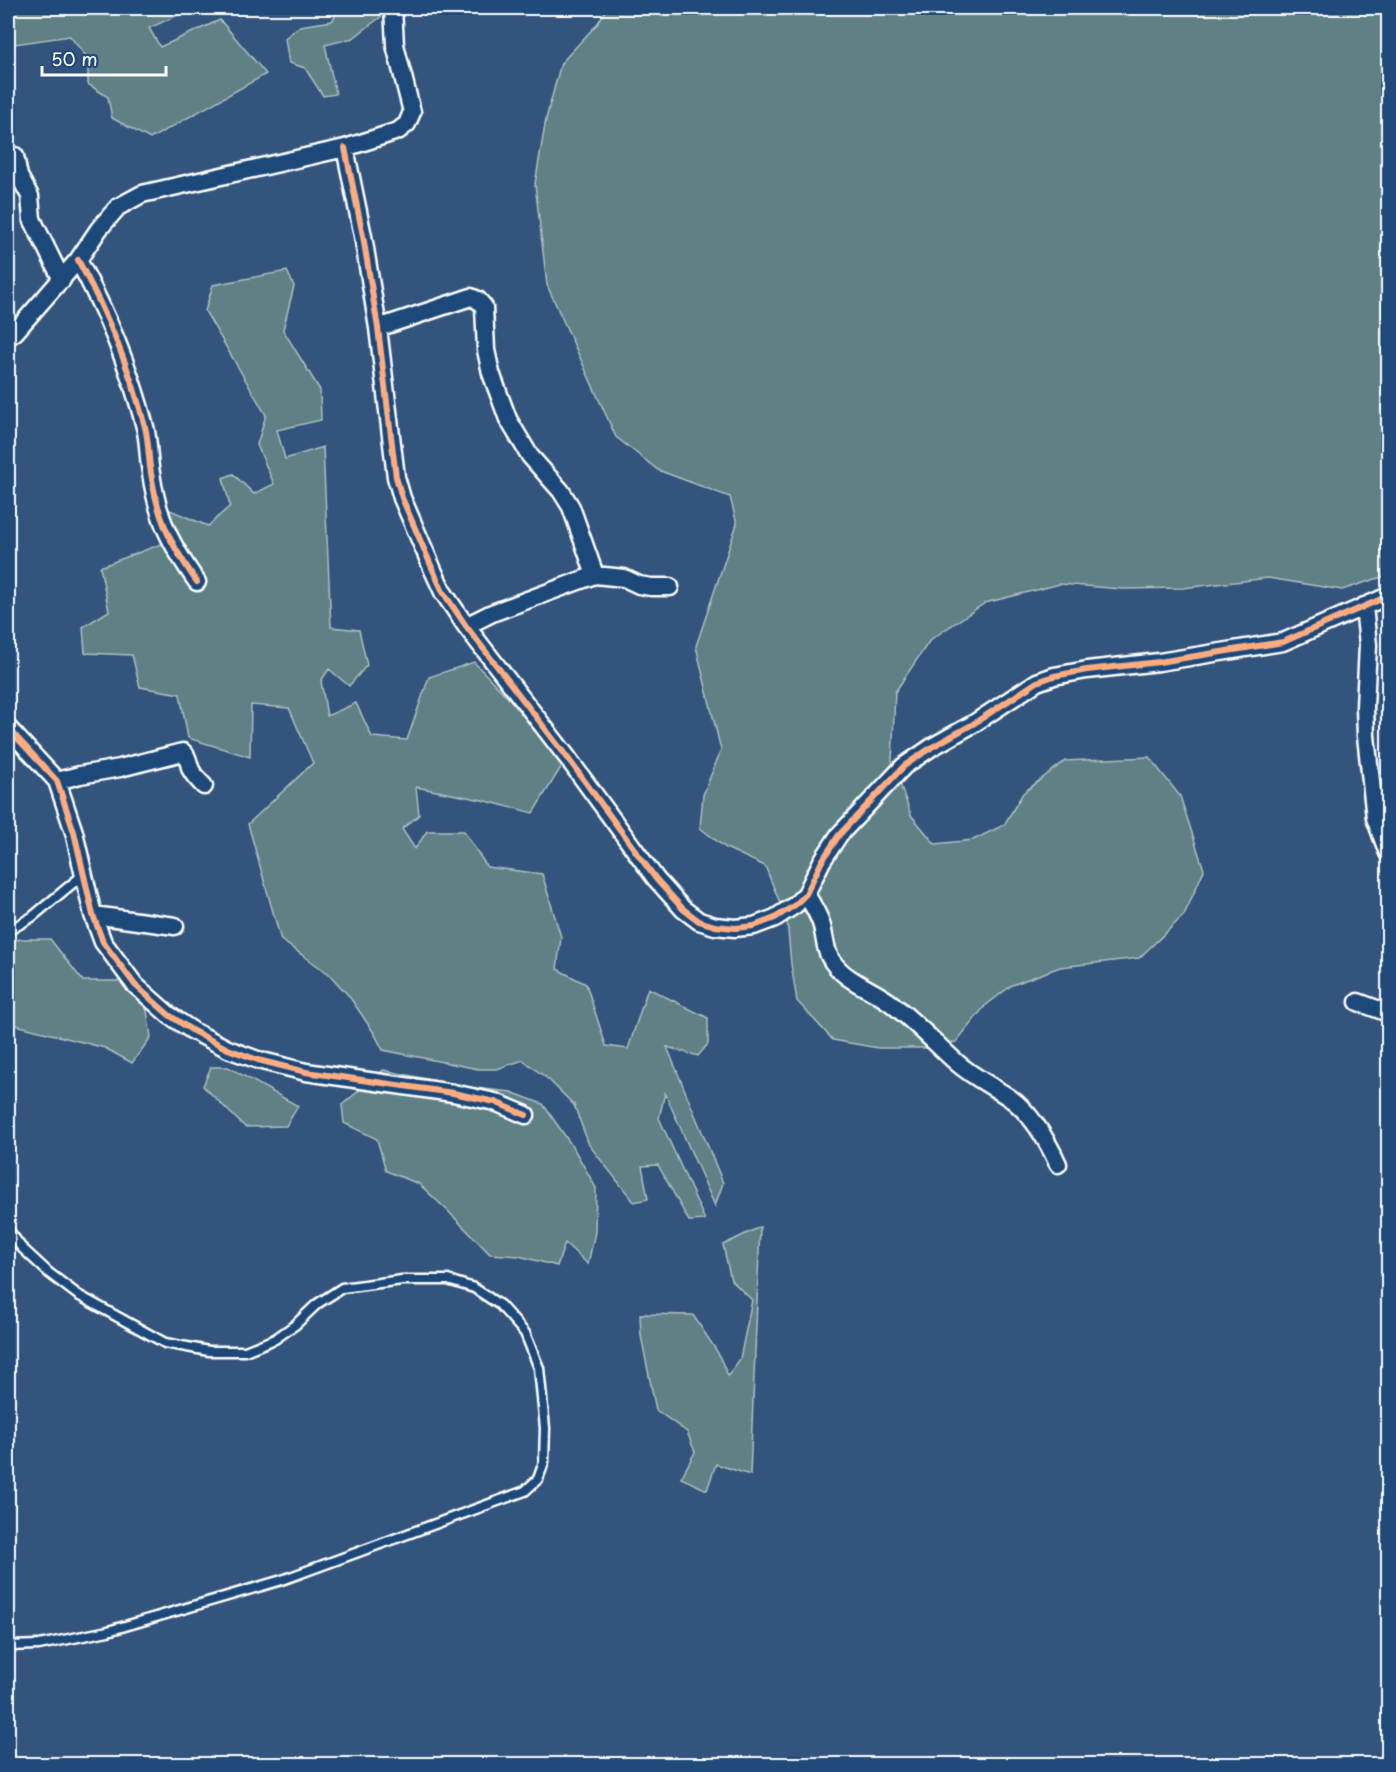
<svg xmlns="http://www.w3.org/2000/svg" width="1396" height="1772" font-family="'Playpen Sans',sans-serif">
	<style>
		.green { fill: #5f8085; stroke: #afc0c2; stroke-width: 1.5 }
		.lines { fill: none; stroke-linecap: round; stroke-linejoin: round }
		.lane-casing { stroke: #fff; stroke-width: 13 }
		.street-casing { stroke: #fff; stroke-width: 21 }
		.lane { stroke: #1f4a7a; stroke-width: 8 }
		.street { stroke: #1f4a7a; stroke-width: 16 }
		.cycleway-casing { stroke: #1f4a7a; stroke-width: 10 }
		.cycleway { stroke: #ffac80; stroke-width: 6 }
	</style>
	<rect width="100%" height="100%" fill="#33547c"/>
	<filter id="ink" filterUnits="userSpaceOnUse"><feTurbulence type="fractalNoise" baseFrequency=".0167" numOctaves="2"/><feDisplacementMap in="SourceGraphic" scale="12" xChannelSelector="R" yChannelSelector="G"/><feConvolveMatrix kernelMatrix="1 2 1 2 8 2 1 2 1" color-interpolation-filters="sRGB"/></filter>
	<g filter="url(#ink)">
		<path class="green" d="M8,8H83L89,14L104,8H194L149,28L160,47L220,20L266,74L150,139L112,118L108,97L88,84V59L70,36L8,45Z
			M340,8H382V16L353,38L325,45L336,94L323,96L305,68L289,63L285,38L300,26L332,21Z
			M607,8H1388V575L1342,590L1268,578L1183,588L1122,589L1060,584L985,603L930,640L895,692L892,761L911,815L935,844L973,840L1004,825L1023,793L1065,761L1149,757L1180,796L1204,870L1184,915L1139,958L1060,967L1012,985L985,1006L956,1042L927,1048H878L833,1040L797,1001L791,964L787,920L765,866L726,848L700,828L703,795L721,750L696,646L737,524L730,497L658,470L616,437L547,285L535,184L546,119L561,63L598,23Z
			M287,271L294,286L283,330L320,390L321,420L277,430L285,459L323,447L331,627L359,630L367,665L349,686L329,669L321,681L327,716L356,703L372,737L407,740L429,677L474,662L566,759L533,813L482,800L416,787L419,815L402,829L415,849L427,831H464L487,867L542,874L561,937L557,969L586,984L606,1046L628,1049L648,988L708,1018V1044L698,1056L667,1047L723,1183L715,1206L665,1093L659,1118L705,1220L689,1221L658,1165L642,1166L648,1199L634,1202L589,1145L574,1105L549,1080L523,1060L497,1069H478L383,1050L374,1033L349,996L329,974L281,940L248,824L313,763L289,708L251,705L250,757L188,738L180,694L140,687L132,655L85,653L83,627L109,611L100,567L172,540L163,507L208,526L230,506L223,478L233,474L254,494L274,484L257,445L266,415L205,311L213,285Z
			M21,939H50L83,981H135L147,1011L151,1037L132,1063L105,1048L8,1023V942Z
			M211,1067H228L298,1106L286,1126L245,1127L203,1086Z
			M383,1070L466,1087L511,1092L543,1104L574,1149L596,1188L595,1232L588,1264L565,1243L557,1266L519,1256L490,1254L447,1210L419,1184L386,1171L377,1139L344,1123L342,1105Z
			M760,1227L750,1475L716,1464L707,1490L681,1478L695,1452L687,1432L656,1410L641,1336L640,1314L693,1315L718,1353L728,1376L740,1359L752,1300L731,1280L723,1245Z"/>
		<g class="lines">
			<defs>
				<path id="lane" d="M8,931L32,917L84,874
					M8,1229L21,1247L49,1273L78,1295L165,1343L209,1351H245L275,1339L295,1325L317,1304L342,1288L402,1280H448L474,1288L500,1305L525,1333L539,1368L545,1428L544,1462L538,1479L525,1491L282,1580L108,1631L39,1645L8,1646"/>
				<path id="street" d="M345,148L363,236L378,328L396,477L402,498L433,570L443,592L466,626L567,757L656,879L683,909L699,921L715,926L735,928L754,926L775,918L795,905L806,894L822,861L839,835L904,766L932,747L973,724L1037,682L1054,676L1087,670L1159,662L1283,642L1388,596
					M15,156L19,176L30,196L32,219L62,280
					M78,260C107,313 130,369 145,427C149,442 148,458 151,473C158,520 170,543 197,582
					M378,328L471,297L478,300L484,307L486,350L491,373L508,419L530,456L561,491L571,507L595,575
					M8,337L15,332L78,260L99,229L118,207L142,194L345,148L398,131L407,124L412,112L395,45L393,8
					M1364,606L1368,645L1365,707L1366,736L1375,818L1388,853
					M466,626L492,613L595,575L624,578L639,585L651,587H670
					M8,728L57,781L74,832L93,915L103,942L135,985L169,1015L193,1031L228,1049L258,1060L306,1072L453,1093L495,1102L526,1115
					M57,781L80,775L120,768L183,752C189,757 188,763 191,770C194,776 199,781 204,786
					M806,894C812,904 819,915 822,926C825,938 825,951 832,961C846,982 873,989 892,1004C915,1022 935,1043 956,1062C973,1077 992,1086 1010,1098C1032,1114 1047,1140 1058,1164
					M93,915L175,926
					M1358,1002L1388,1013"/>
			</defs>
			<use href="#lane" class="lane-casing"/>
			<use href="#street" class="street-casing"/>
			<use href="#lane" class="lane"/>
			<use href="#street" class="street"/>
			<defs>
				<path id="cycleway" d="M345,148L363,236L378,328L396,477L402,498L433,570L443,592L466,626L567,757L656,879L683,909L699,921L715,926L735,928L754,926L775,918L795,905L806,894L822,861L839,835L904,766L932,747L973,724L1037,682L1054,676L1087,670L1159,662L1283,642L1388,596
					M78,260C107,313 130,369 145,427C149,442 148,458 151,473C158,520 170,543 197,582
					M8,728L57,781L74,832L93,915L103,942L135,985L169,1015L193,1031L228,1049L258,1060L306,1072L453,1093L495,1102L526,1115"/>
			</defs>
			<use href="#cycleway" class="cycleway-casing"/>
			<use href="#cycleway" class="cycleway"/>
		</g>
	</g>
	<rect width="1396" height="1772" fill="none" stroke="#1f4a7a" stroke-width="30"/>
	<rect x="15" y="15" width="1366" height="1742" fill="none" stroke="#fff" stroke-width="2" filter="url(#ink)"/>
	<path d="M42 66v9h124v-9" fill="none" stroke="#ffffff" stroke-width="3"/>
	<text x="51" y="66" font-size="18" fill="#ffffff" stroke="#1f4a7a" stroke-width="4.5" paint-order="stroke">50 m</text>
</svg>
